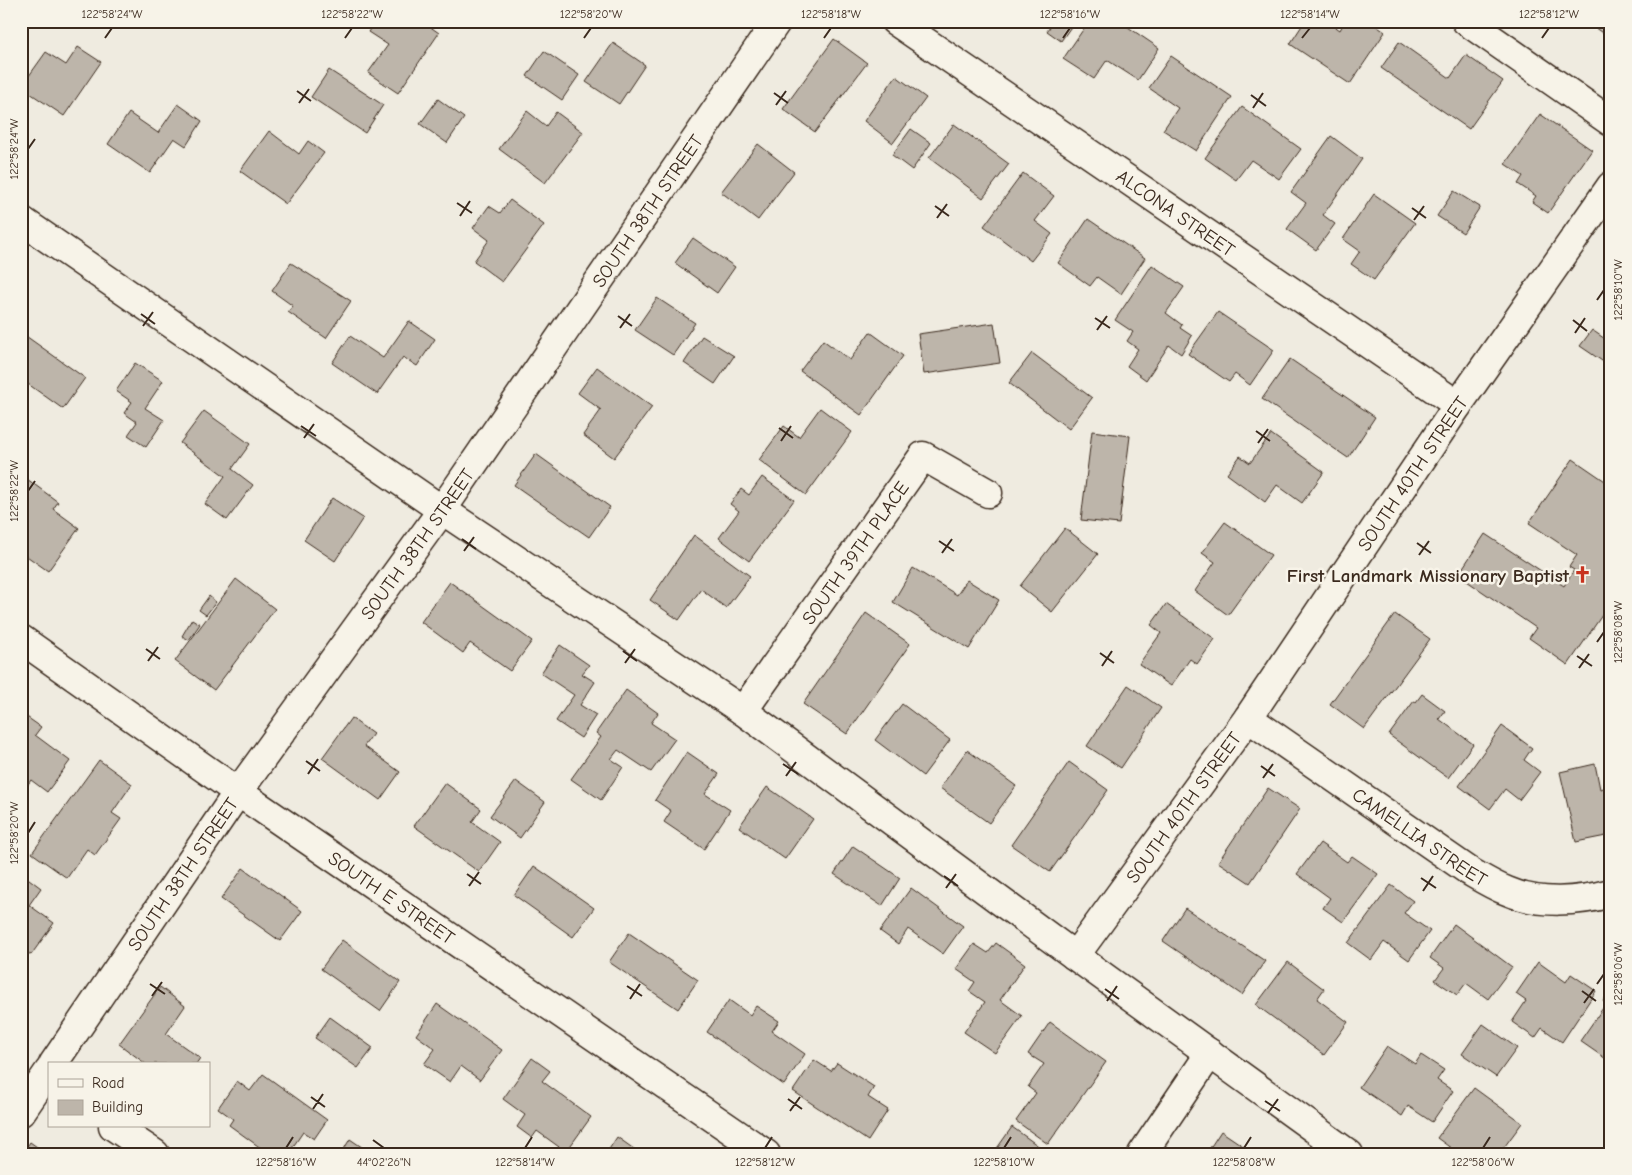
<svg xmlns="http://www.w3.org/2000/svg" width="1632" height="1175" font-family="'Comic Neue',sans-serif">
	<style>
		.building { fill: #bdb5aa; stroke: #3b2a1e }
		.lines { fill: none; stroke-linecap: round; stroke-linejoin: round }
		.minor-casing { stroke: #3b2a1e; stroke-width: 31 }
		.minor { stroke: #f7f3e8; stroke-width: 28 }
		.ticks { fill: none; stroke: #3b2a1e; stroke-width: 2 }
		.labels { text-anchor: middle; stroke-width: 5; stroke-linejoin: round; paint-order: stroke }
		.street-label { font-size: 19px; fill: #3b2a1e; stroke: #f7f3e8 }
		.poi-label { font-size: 19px; font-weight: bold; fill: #3b2a1e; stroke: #f7f3e8; text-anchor: end }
		.neatline { fill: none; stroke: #3b2a1e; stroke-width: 2 }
		.ticks-label { font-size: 12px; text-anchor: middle; fill: #3b2a1e }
	</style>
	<rect width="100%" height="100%" fill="#efebe0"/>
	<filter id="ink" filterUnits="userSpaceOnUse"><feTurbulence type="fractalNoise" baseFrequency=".02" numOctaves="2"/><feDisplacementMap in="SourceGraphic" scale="10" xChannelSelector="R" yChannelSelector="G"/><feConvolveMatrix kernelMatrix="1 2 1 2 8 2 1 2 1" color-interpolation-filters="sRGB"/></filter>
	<g filter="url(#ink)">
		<path class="building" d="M375,21H422L439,33L398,93L368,73L388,45L368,32Z
			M1051,21H1075L1061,41L1047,31L1053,23Z
			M1089,21H1119L1159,48L1138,80L1107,60L1094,79L1063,59Z
			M1233,21H1245L1241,27Z
			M1259,21H1271L1267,27Z
			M1305,21H1327L1340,30L1345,21H1369L1385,32L1350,84L1290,44Z
			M1589,21H1611V39L1588,23Z
			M834,39L867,63L815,132L783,109Z
			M1399,42L1450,78L1466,55L1503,81L1469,129L1381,68Z
			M613,43L645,65L619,104L586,82Z
			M78,47L101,62L64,116L21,87L46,52L66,65Z
			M544,51L579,75L562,100L527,76Z
			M1171,56L1232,97L1196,151L1163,130L1178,108L1149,88Z
			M329,70L383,105L365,133L311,97Z
			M896,76L926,98L893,143L864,121Z
			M438,99L464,118L447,143L420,124Z
			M178,104L202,121L186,146L174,138L150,173L108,144L129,113L158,133Z
			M1242,107L1301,149L1279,179L1251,160L1236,180L1205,158Z
			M527,111L546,126L556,112L583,132L545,183L499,149Z
			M1540,114L1592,150L1548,213L1532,202L1536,196L1518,184L1523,176L1505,164Z
			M954,124L1009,164L983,198L929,158Z
			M911,129L931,143L912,170L892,155Z
			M269,131L299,154L308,141L324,153L286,204L240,171Z
			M1331,136L1362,159L1323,215L1335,224L1316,250L1287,229L1306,203L1291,192Z
			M758,144L794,172L758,220L721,192Z
			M1023,173L1054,196L1035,221L1052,234L1031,261L984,226Z
			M1454,191L1480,207L1463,233L1437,216Z
			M1374,194L1415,223L1374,280L1351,264L1360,251L1343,239Z
			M510,200L544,225L502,282L474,261L489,240L473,228L489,206L500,213Z
			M1088,219L1145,258L1121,294L1097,277L1090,286L1058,263Z
			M693,238L735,267L717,293L675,263Z
			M291,263L351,301L326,338L288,312L293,306L272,291Z
			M1152,265L1184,287L1166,313L1182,325L1180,328L1192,336L1181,354L1169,345L1146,380L1127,366L1138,349L1127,341L1133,332L1115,320Z
			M657,298L695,323L673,355L635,330Z
			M21,305L26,309L21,316Z
			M1218,312L1274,350L1250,385L1235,374L1229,382L1188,354Z
			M409,321L435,339L417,366L403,357L377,394L332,363L350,336L383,358Z
			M994,323L1000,363L924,374L918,334Z
			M1592,330L1611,343V367L1580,346Z
			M870,332L903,356L861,415L800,371L823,340L850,360Z
			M23,334L85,378L63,409L21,379V337Z
			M702,336L734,356L715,384L684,363Z
			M1032,353L1092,398L1069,429L1009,383Z
			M1290,359L1375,417L1348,458L1262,399Z
			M135,363L163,381L145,408L164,420L146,447L128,435L137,422L124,413L132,402L116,391Z
			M597,367L652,407L614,458L583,435L601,410L578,393Z
			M820,408L852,432L806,495L759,460L784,426L799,437Z
			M204,411L250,444L232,469L253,485L227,520L205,504L225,476L180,443Z
			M1092,431L1130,436L1119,524L1081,520Z
			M1271,434L1324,472L1302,503L1277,485L1265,502L1227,474L1240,456L1250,463Z
			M536,454L610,507L589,537L514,485Z
			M1573,459L1611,485V602L1568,665L1529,638L1536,628L1458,575L1485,534L1564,586L1574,570L1569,567L1577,555L1529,523Z
			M762,477L794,500L749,561L719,538L739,511L730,504L741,489L749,495Z
			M27,479L58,502L53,509L79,528L48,571L21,552V487Z
			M332,498L363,518L335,561L304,540Z
			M1225,522L1271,555L1228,615L1195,591L1215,562L1202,553Z
			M1065,528L1098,554L1052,612L1020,586Z
			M694,535L750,576L726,608L701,589L679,620L650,600Z
			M913,568L957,595L967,580L999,600L969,649L893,602Z
			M236,579L275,609L214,690L175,661Z
			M450,582L532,641L510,671L470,643L463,653L421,622Z
			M209,596L216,602L206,615L199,610Z
			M1166,604L1215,639L1197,664L1190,659L1171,686L1139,664L1161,633L1151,625Z
			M866,613L910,644L847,734L803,704Z
			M1395,614L1430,639L1364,729L1330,704Z
			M192,619L200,624L189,640L182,636Z
			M560,645L589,665L582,674L595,682L580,705L596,715L581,738L556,721L574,695L541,673Z
			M1128,685L1161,708L1121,768L1087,746Z
			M626,690L658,713L651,723L675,739L651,772L618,750L611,759L623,767L601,800L571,779L601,737L596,733Z
			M1422,694L1445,711L1439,719L1473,744L1448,778L1389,735L1414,701L1416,702Z
			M902,704L950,740L923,776L875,740Z
			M21,713L41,727L35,735L70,761L47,792L31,780L26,787L21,784Z
			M351,718L373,734L364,746L400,772L380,800L322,758Z
			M1502,726L1532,748L1524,760L1540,772L1519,800L1505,789L1490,809L1459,786Z
			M967,750L1016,786L989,823L940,788Z
			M687,752L719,774L705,794L730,810L704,849L664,822L671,811L655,800Z
			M99,760L132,784L112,813L121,819L95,855L87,849L67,878L32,853Z
			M1069,762L1108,790L1050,872L1011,845Z
			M1595,764L1600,789L1611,786V835L1576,842L1560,772Z
			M516,781L545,802L520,838L490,816Z
			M445,783L481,809L472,822L500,842L479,872L414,826Z
			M767,787L813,819L785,859L739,827Z
			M1268,788L1300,809L1250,883L1218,862Z
			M1320,843L1347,862L1352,856L1378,874L1343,922L1323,908L1330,898L1297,874Z
			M853,846L900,878L882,906L834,874Z
			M534,866L594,908L573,937L514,895Z
			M243,868L302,911L280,941L221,899Z
			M21,873L41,888L29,905L54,923L31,955L21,948Z
			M1391,885L1413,901L1404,913L1430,931L1409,960L1384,942L1371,960L1348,943Z
			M911,888L963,926L943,954L908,929L898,944L880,931Z
			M1185,908L1265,961L1242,995L1163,941Z
			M1454,924L1512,967L1488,999L1466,983L1457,995L1435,980L1444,968L1430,958Z
			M629,933L698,980L678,1009L609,962Z
			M342,940L400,982L380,1011L321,969Z
			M996,943L1025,964L1000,1000L1022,1016L995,1053L964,1032L985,1002L969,991L975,982L956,969L974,944L988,953Z
			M1288,962L1324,989L1317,999L1348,1022L1324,1055L1256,1005Z
			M1538,962L1566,982L1571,974L1596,991L1562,1042L1542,1028L1535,1038L1512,1022L1526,1001L1516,994Z
			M160,987L185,1006L166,1034L200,1058L196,1064H146L119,1044Z
			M1611,991V1007L1603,1001Z
			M729,1000L750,1015L756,1006L779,1021L772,1031L805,1054L784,1085L707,1032Z
			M437,1004L502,1050L480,1080L461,1066L450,1082L424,1064L435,1049L416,1035Z
			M1603,1008L1611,1014L1609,1061L1580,1041Z
			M330,1017L373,1048L358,1068L315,1038Z
			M1050,1022L1106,1062L1048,1144L1016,1121L1036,1093L1028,1087L1044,1064L1028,1054Z
			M1483,1024L1517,1048L1496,1077L1462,1054Z
			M1387,1046L1415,1064L1421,1055L1444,1070L1437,1080L1453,1091L1432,1122L1408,1106L1402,1116L1359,1087Z
			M532,1058L550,1071L542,1081L591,1117L566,1152L537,1131L532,1138L517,1127L525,1115L503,1099Z
			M814,1060L831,1071L837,1063L874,1087L868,1097L888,1110L868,1141L793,1091Z
			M263,1074L327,1120L314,1139L303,1132L288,1154H269L229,1125L233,1119L218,1108L237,1081L250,1091Z
			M1474,1088L1522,1123L1499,1154H1459L1437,1138Z
			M1012,1127L1044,1150L1042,1154H993Z
			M1221,1131L1255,1154H1206Z
			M617,1137L641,1154H606Z
			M350,1139L372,1154H341Z
			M30,1142L47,1154H22Z"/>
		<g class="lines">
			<defs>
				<g id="minor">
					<path id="s1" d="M895,21L1458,405"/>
					<path d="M1466,21L1611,122"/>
					<path d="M21,220L442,510L743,711L1075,956L1349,1154"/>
					<path id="s2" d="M21,639L238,792L766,1154"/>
					<path id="s3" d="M743,711L923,456L988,493"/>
					<path id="s4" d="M1248,718L1469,871C1481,878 1494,886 1507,891C1539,905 1578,902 1611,893"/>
					<path id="s5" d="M1075,956L1248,718L1458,405L1611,186"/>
					<path id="s6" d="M53,1064L238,792L442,510L777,21"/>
					<path d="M21,1112L49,1071"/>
					<path d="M113,1126L155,1154"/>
					<path d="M1142,1154L1210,1053"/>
				</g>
			</defs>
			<use href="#minor" class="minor-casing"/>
			<use href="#minor" class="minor"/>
		</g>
	</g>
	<path class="ticks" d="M105,38L112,28M345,38L352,28M584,38L591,28M824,38L831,28M1063,38L1070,28M1302,38L1310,28M1542,38L1549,28M297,91L311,101M774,93L788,103M1251,95L1266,106M299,103L309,89M776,105L786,91M1253,108L1263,93M28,149L35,139M457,203L472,213M935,206L949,216M1412,208L1426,218M460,216L470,201M937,218L947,204M1414,220L1424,206M1597,300L1604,290M141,314L155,324M618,316L632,326M1095,318L1110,328M1573,320L1587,331M143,326L153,312M620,328L630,314M1097,330L1107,316M1575,333L1585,318M301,426L316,436M779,428L793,438M1256,431L1270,441M304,438L314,424M781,441L791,426M1258,443L1268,429M28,491L35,481M462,539L476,549M939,541L954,551M1417,543L1431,553M464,551L474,537M942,553L952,539M1419,555L1429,541M1597,642L1604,632M146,649L160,659M623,651L637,661M1100,653L1114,663M1577,656L1592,666M148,661L158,647M625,663L635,649M1102,666L1112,651M1579,668L1589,654M306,761L320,771M783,764L798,774M1261,766L1275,776M308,774L318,759M786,776L796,762M1263,778L1273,764M28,833L35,822M467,874L481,884M944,876L958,886M1421,878L1436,888M469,886L479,872M946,888L956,874M1423,891L1433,876M150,984L165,994M1597,984L1604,974M627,986L642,996M1105,989L1119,999M1582,991L1596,1001M152,996L162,982M630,999L640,984M1107,1001L1117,986M1584,1003L1594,989M311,1097L325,1107M788,1099L802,1109M1265,1101L1280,1111M313,1109L323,1094M790,1111L800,1097M1268,1113L1278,1099M373,1140L384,1148M286,1148L293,1137M525,1148L532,1137M765,1148L772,1137M1004,1148L1011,1137M1244,1148L1251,1137M1483,1148L1490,1137"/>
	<defs>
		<symbol id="church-bare" viewBox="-9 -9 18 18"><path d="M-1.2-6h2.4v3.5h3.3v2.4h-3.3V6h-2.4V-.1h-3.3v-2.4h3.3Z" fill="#c8321e" stroke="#f7f3e8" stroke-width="2.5" paint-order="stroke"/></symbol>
	</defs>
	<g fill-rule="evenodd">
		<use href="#church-bare" x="1570" y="562" width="25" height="25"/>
	</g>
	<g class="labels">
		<g class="street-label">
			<text dy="7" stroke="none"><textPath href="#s6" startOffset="1040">SOUTH 38TH STREET</textPath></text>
			<text dy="7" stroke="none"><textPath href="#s1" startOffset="340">ALCONA STREET</textPath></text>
			<text dy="7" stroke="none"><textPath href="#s5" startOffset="589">SOUTH 40TH STREET</textPath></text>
			<text dy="7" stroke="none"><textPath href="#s6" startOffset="635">SOUTH 38TH STREET</textPath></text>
			<text dy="7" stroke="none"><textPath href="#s3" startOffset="194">SOUTH 39TH PLACE</textPath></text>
			<text dy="7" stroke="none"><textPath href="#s5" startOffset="184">SOUTH 40TH STREET</textPath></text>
			<text dy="7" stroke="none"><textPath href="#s4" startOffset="209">CAMELLIA STREET</textPath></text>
			<text dy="7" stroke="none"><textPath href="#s6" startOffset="230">SOUTH 38TH STREET</textPath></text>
			<text dy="7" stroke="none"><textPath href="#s2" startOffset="452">SOUTH E STREET</textPath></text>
		</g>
		<g class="poi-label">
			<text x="1569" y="582">First Landmark Missionary Baptist</text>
		</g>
	</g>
	<rect width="1632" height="1175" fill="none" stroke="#f7f3e8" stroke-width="55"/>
	<rect x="48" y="1062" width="162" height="65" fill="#f7f3e8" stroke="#aca397"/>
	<rect x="58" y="1079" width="25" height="8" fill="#f7f3e8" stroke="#aca397"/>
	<text x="92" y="1088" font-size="15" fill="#3b2a1e">Road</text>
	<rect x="58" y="1100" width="25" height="15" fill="#bdb5aa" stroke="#aca397"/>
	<text x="92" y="1112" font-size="15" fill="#3b2a1e">Building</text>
	<rect x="28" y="28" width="1576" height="1120" class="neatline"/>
	<g class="ticks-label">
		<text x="112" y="18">122°58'24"W</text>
		<text x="352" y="18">122°58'22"W</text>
		<text x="591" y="18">122°58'20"W</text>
		<text x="831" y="18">122°58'18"W</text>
		<text x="1070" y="18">122°58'16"W</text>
		<text x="1310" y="18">122°58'14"W</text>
		<text x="1549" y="18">122°58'12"W</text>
		<text transform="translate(14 149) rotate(-90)" y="4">122°58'24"W</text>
		<text transform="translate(1618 290) rotate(-90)" y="4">122°58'10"W</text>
		<text transform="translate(14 491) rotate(-90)" y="4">122°58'22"W</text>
		<text transform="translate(1618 632) rotate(-90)" y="4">122°58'08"W</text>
		<text transform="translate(14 833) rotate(-90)" y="4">122°58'20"W</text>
		<text transform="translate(1618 974) rotate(-90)" y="4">122°58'06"W</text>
		<text x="286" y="1166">122°58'16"W</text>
		<text x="384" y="1166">44°02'26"N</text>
		<text x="525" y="1166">122°58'14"W</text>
		<text x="765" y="1166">122°58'12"W</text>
		<text x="1004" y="1166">122°58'10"W</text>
		<text x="1244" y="1166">122°58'08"W</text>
		<text x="1483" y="1166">122°58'06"W</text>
	</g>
</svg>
